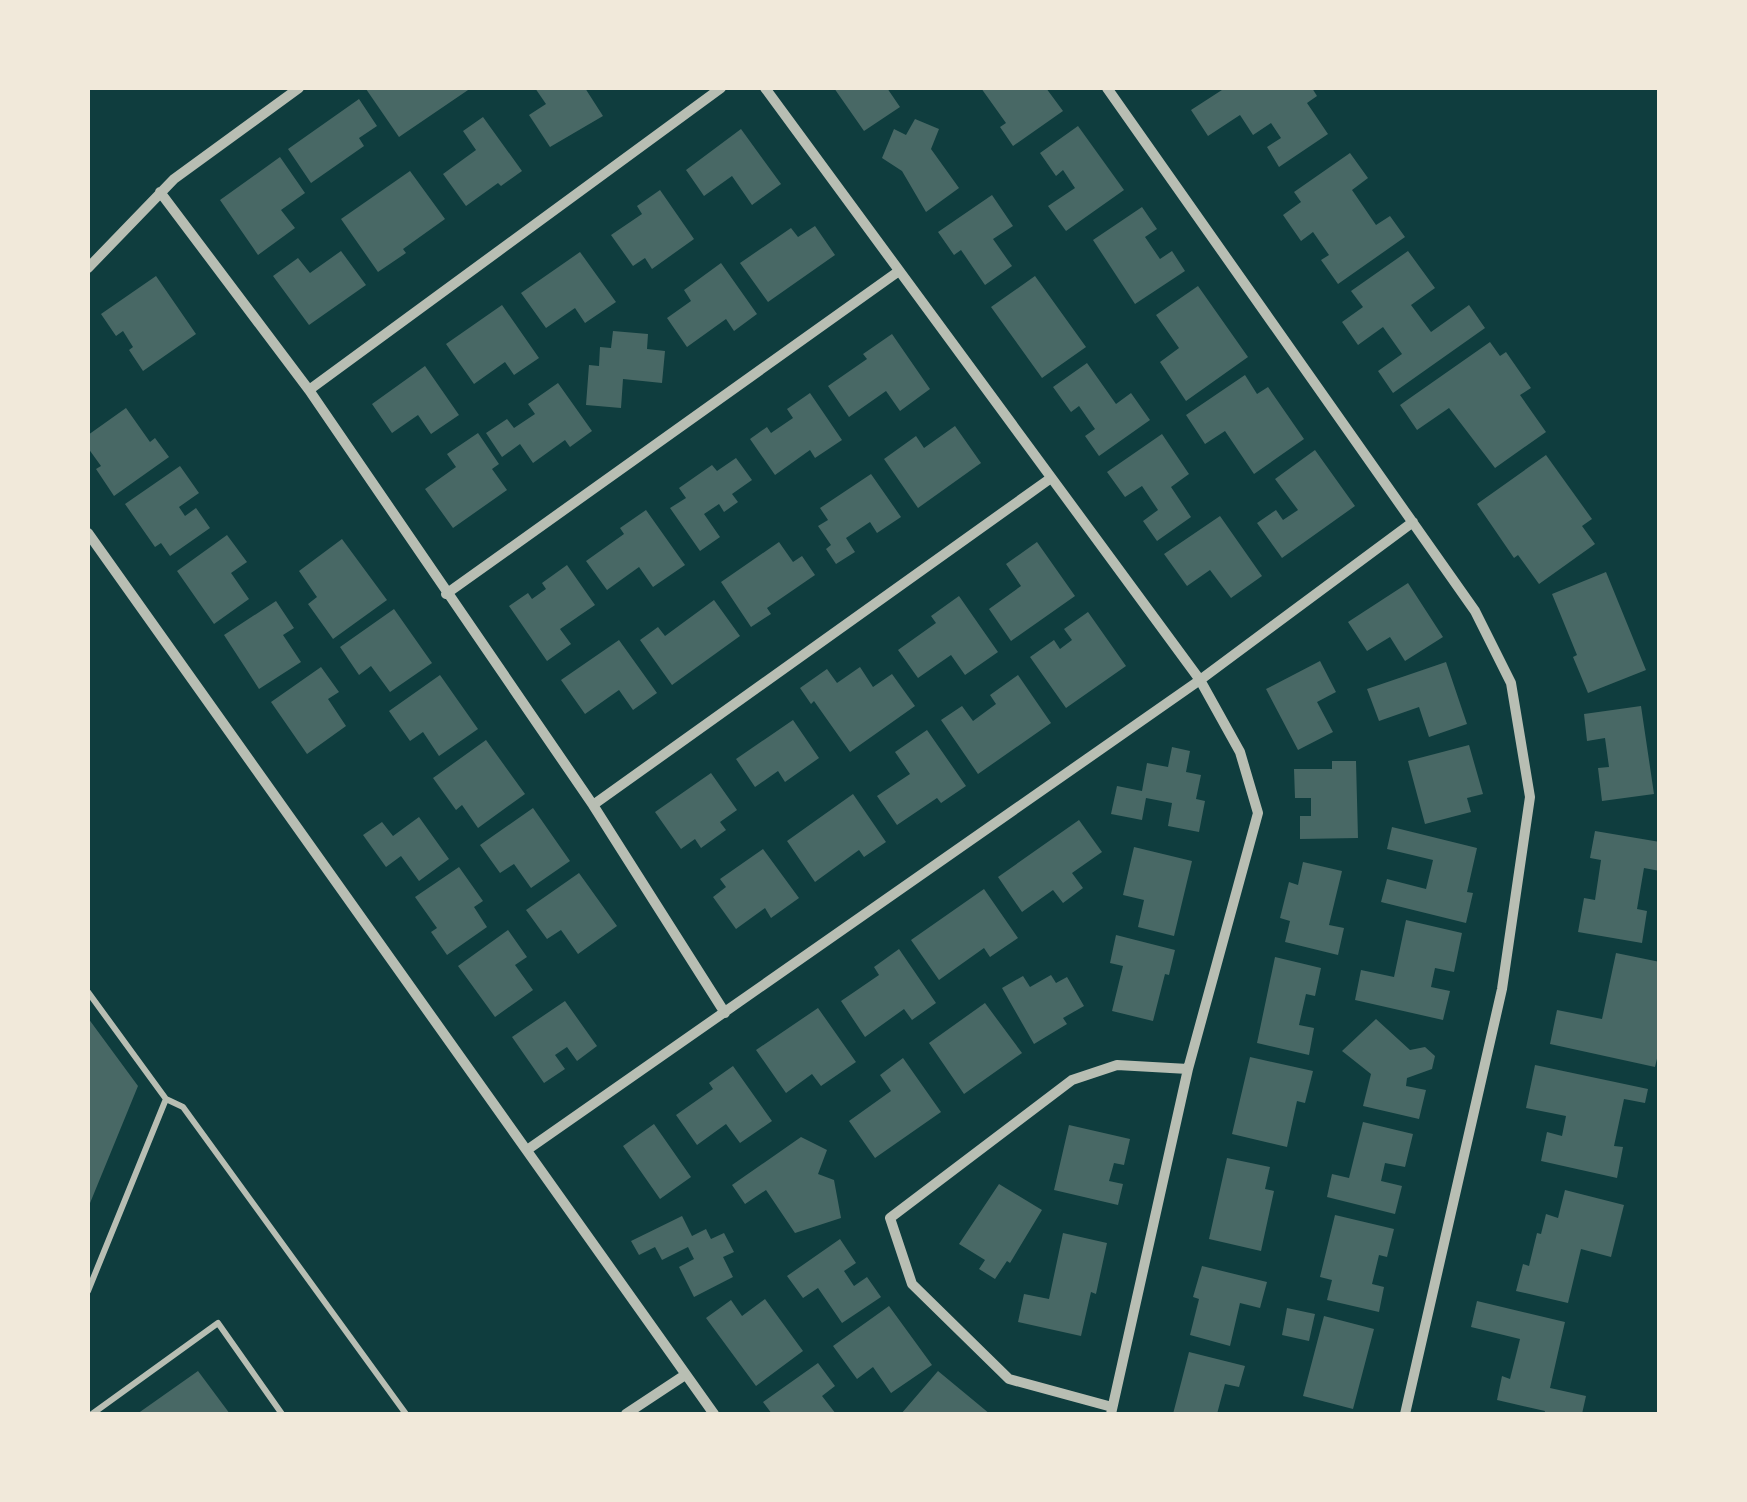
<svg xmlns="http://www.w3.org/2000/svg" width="1747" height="1502" font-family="'Noto Sans',sans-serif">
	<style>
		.building { fill: #486865 }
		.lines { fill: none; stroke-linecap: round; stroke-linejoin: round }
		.service { stroke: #b8beb3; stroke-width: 6 }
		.minor { stroke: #b8beb3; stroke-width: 10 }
	</style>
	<rect width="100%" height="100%" fill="#0f3d3e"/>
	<path class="building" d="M369,88H471L399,137L366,89Z
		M535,88H585L603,116L550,147L529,115L546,104Z
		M834,88H887L900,107L864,131Z
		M981,88H1046L1063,111L1013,146L1000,127L1006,123Z
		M1225,88H1312L1317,96L1307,103L1328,134L1279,167L1267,147L1281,138L1271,123L1253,135L1240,115L1208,136L1191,110Z
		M359,99L377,126L359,138L364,146L311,183L288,149Z
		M483,117L522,171L501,186L498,183L466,206L443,174L476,150L463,131Z
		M915,119L939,129L931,149L959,188L926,212L902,171L882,158L894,129L906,135Z
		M1078,126L1124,190L1066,231L1048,206L1075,188L1063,170L1056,176L1040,153Z
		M741,129L781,184L752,205L732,176L704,196L686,170Z
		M1350,153L1368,178L1352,190L1376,225L1390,216L1405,237L1338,284L1321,260L1329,255L1313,232L1301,241L1283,215L1301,202L1294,192Z
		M280,157L305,193L281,210L295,228L258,255L220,200Z
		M410,171L445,219L403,249L406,253L378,272L341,219Z
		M660,190L694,239L652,269L645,258L633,266L611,235L642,214L637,206Z
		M992,195L1013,226L993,239L1012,266L985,285L961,250L954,255L938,232Z
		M1142,207L1157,229L1145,237L1160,259L1172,251L1185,271L1135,304L1093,240Z
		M815,226L835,255L768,302L740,263L791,228L798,237Z
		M341,251L366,285L309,325L273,276L298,258L310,273Z
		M1408,251L1435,288L1411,305L1431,332L1469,305L1485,328L1393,393L1378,371L1402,354L1383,327L1358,345L1342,322L1363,307L1351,291Z
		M580,252L616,302L585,323L575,308L546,328L521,293Z
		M721,263L757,314L734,331L726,319L687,347L667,318L691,301L684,290Z
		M156,276L196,334L143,371L129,350L133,347L123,331L116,336L101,314Z
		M1035,276L1086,347L1042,378L991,307Z
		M1198,286L1248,357L1186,401L1160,362L1179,348L1156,315Z
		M502,305L539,358L514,375L505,362L474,384L446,344Z
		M613,331L648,334L647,349L665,351L662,383L623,379L621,408L586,405L589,365L599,366L600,347L611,348Z
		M892,334L930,389L900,411L886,391L849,417L828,386L867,359L863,354Z
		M1490,342L1500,356L1506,352L1531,388L1520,395L1546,432L1495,468L1449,408L1417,430L1400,405Z
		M1087,363L1116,404L1131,393L1150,420L1099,456L1085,436L1095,429L1079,406L1071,412L1053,387Z
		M425,366L459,415L431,434L418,415L392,433L372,404Z
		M1245,375L1257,394L1268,387L1304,439L1254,474L1225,431L1205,444L1186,415Z
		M558,383L592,431L570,447L565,440L533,463L520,444L502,457L486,433L507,419L514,428L535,414L528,404Z
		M810,393L842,440L815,458L810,450L775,475L750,439L767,427L771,433L793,418L787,409Z
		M126,408L150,442L155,438L169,457L114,496L96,469L101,466L88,448V435Z
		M955,426L981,463L918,508L884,459L916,436L924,448Z
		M478,433L499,464L492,469L507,490L453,528L425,489L456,467L447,454Z
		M1162,434L1189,474L1171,487L1191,517L1157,541L1143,521L1158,510L1142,486L1125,497L1107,472Z
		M1315,450L1355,506L1282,558L1257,523L1276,510L1283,520L1298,510L1275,479Z
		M1546,455L1592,519L1582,526L1595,544L1539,584L1518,555L1514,558L1477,504Z
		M736,458L752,480L732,494L738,502L724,512L719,504L704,514L720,537L700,551L670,508L686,498L679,488L712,465L717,471Z
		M180,466L199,493L179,507L185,516L196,508L210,528L170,556L161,543L155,547L125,504Z
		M871,474L901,517L877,533L870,522L846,538L855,552L836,564L826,549L831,545L818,526L828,520L820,508Z
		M646,510L685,565L653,587L639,567L607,590L586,561L624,534L620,528Z
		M1220,516L1262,576L1231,598L1210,570L1187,586L1164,554Z
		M227,535L247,562L231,573L249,599L214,624L177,571Z
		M342,539L387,600L333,639L308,604L317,597L299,571Z
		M779,542L793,562L802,556L815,575L767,608L771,614L751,627L721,582Z
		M1037,542L1075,596L1011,641L989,609L1021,586L1006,564Z
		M567,565L595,605L560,629L571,644L547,661L509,606L528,593L532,599L546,589L542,583Z
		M1606,572L1646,670L1588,693L1573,657L1577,655L1552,594Z
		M1408,583L1443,637L1405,661L1390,637L1367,651L1348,622Z
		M959,596L998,652L965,675L951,655L918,678L898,650L936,623L931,616Z
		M714,600L740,636L672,685L640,640L658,627L665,636Z
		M276,601L294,628L283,635L301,662L259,689L224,635Z
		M394,609L432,663L390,692L371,666L359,675L340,647Z
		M1088,612L1126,666L1066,708L1030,657L1054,640L1060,649L1072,640L1064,629Z
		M619,640L657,693L633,710L619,690L585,714L561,680Z
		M1320,661L1336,692L1317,702L1333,732L1298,750L1266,689Z
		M1446,662L1467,724L1429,737L1419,707L1379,721L1367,689Z
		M321,667L339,692L328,699L346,726L307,754L271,702Z
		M860,667L873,687L892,674L915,706L850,752L814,701L811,704L800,688L827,669L837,683Z
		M440,675L478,729L439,756L423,732L410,741L389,711Z
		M1018,675L1051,723L978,774L941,720L962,706L973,721L996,704L990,695Z
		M1641,706L1654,794L1602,801L1598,768L1609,767L1605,738L1587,741L1584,714Z
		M793,720L819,758L785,782L778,771L755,787L736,759Z
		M927,730L966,786L941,803L937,798L897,825L877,796L910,774L895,752Z
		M486,740L525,794L478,828L462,805L456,810L433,778Z
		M1469,745L1483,794L1467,798L1471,812L1425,824L1408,761Z
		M1172,747L1190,751L1186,772L1201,775L1196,799L1205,801L1199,832L1168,826L1172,803L1146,798L1142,820L1111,814L1117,786L1142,791L1147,763L1168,767Z
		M1332,761H1356L1358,838L1300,839V816H1311V798H1295L1294,769H1332Z
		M711,773L737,810L720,822L726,830L701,848L695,839L681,849L655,812Z
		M853,794L886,842L864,857L859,850L815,882L787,841Z
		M533,808L570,861L531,888L514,864L500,873L480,845Z
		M419,817L449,859L419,881L401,856L386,867L363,835L382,822L393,836Z
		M1079,820L1102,852L1072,873L1083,888L1063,903L1053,890L1022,912L998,877Z
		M1392,827L1477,848L1467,892L1473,893L1466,923L1381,902L1387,879L1426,889L1433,860L1387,849Z
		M1595,831L1660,842V871L1644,868L1637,909L1647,911L1642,943L1578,932L1584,898L1595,900L1601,860L1590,858Z
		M1134,847L1192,861L1174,936L1138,927L1144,900L1123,895Z
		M763,849L799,898L771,918L765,908L736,929L713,897L726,887L720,879Z
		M1303,862L1342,871L1329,925L1344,928L1338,955L1285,942L1290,921L1280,918L1289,882L1298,885Z
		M459,867L483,901L474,907L487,927L447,955L431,932L437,928L415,897Z
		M579,873L617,926L578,954L561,930L547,939L526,910Z
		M984,889L1018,938L990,957L984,948L939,980L911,940Z
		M1406,920L1462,933L1454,972L1435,968L1431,987L1450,991L1443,1020L1355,1000L1361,970L1394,977Z
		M508,930L527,957L515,965L533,990L495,1017L458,966Z
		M1116,935L1175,950L1169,975L1165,974L1153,1021L1112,1011L1123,966L1110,963Z
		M899,949L936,1003L912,1020L904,1009L865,1037L841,1001L879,975L874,967Z
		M1616,953L1660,962V1046L1655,1067L1550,1044L1557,1010L1602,1019Z
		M1275,957L1321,968L1315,996L1306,994L1299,1025L1314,1028L1309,1055L1257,1043Z
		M1051,975L1056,983L1067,977L1084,1006L1063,1018L1067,1024L1034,1044L1002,988L1023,976L1030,987Z
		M565,1001L597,1046L577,1061L567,1047L555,1055L565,1069L544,1083L512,1037Z
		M985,1003L1022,1053L964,1094L929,1043Z
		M818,1008L856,1062L821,1086L812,1074L786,1093L756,1050Z
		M88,1018L138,1086L88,1208Z
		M1376,1019L1410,1050L1425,1047L1435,1056L1432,1069L1407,1078L1406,1086L1426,1090L1419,1119L1363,1106L1371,1074L1342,1051Z
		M1250,1057L1313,1071L1305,1103L1297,1101L1287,1147L1232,1134Z
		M903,1058L941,1112L875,1158L849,1121L891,1091L880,1075Z
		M1535,1065L1648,1089L1645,1103L1624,1099L1614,1146L1623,1147L1617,1178L1541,1161L1547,1132L1562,1136L1566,1116L1526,1108Z
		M733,1066L772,1121L740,1143L726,1124L697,1145L676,1115L713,1089L709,1083Z
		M1363,1122L1413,1134L1405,1167L1385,1163L1381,1181L1402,1186L1395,1214L1327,1197L1332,1174L1349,1178Z
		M654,1124L691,1177L660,1199L623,1146Z
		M1069,1125L1130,1139L1124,1165L1114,1163L1109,1181L1123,1184L1118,1205L1054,1190Z
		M801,1137L827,1150L818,1174L834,1180L841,1218L795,1233L766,1190L745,1204L732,1185Z
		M1227,1158L1270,1167L1265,1189L1274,1191L1261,1251L1209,1239Z
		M999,1184L1042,1210L1010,1263L1007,1261L995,1279L979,1269L985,1260L959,1244Z
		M1565,1190L1624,1205L1611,1257L1581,1249L1568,1303L1516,1291L1523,1264L1529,1266L1537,1233L1541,1234L1546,1214L1558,1218Z
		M1335,1215L1394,1229L1387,1257L1379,1255L1372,1284L1384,1287L1379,1312L1327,1300L1332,1280L1320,1277Z
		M682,1216L692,1236L706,1229L711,1239L724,1233L734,1252L723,1257L733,1277L694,1297L679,1267L694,1259L688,1247L662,1260L655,1247L639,1255L631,1241Z
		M1063,1233L1107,1243L1096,1294L1091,1292L1081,1336L1018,1322L1024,1294L1049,1299Z
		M840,1239L856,1263L844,1271L854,1286L867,1277L881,1297L842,1323L818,1288L803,1298L787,1276Z
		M1202,1266L1267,1282L1260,1308L1240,1303L1230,1346L1190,1335L1199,1299L1193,1297Z
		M765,1299L803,1351L756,1386L706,1318L731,1300L742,1316Z
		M1477,1301L1565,1322L1550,1388L1586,1396L1582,1414H1544L1545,1411L1497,1400L1502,1376L1510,1379L1520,1339L1471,1327Z
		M889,1306L932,1365L891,1393L873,1367L857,1379L833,1346Z
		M1287,1308L1315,1314L1309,1341L1282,1335Z
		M1324,1316L1374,1329L1353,1409L1303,1396Z
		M1189,1352L1245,1366L1239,1387L1225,1384L1217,1414H1173Z
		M818,1363L835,1386L822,1396L836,1414H772L763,1402Z
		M198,1371L230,1414H137Z
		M938,1371L990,1414H901Z"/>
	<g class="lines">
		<path class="service" d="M88,992L166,1099L88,1291
			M166,1099L183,1107L406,1414
			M92,1414L218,1323L282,1414"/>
		<path class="minor" d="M765,88L1200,680L1240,752L1258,813L1188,1069L1111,1414
			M1107,88L1475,611L1511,683L1530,797L1502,989L1405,1414
			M160,192L309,390L593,805L725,1013
			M88,268L174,179L299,88
			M309,390L721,88
			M88,533L714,1414
			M446,594L899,271
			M593,805L1051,478
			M527,1150L1200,680L1413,522
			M1112,1407L1009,1379L912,1284L890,1218L1072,1080L1117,1065L1188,1069
			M626,1414L685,1375"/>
	</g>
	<rect width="1747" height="1502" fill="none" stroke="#f1e9da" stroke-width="180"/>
</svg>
